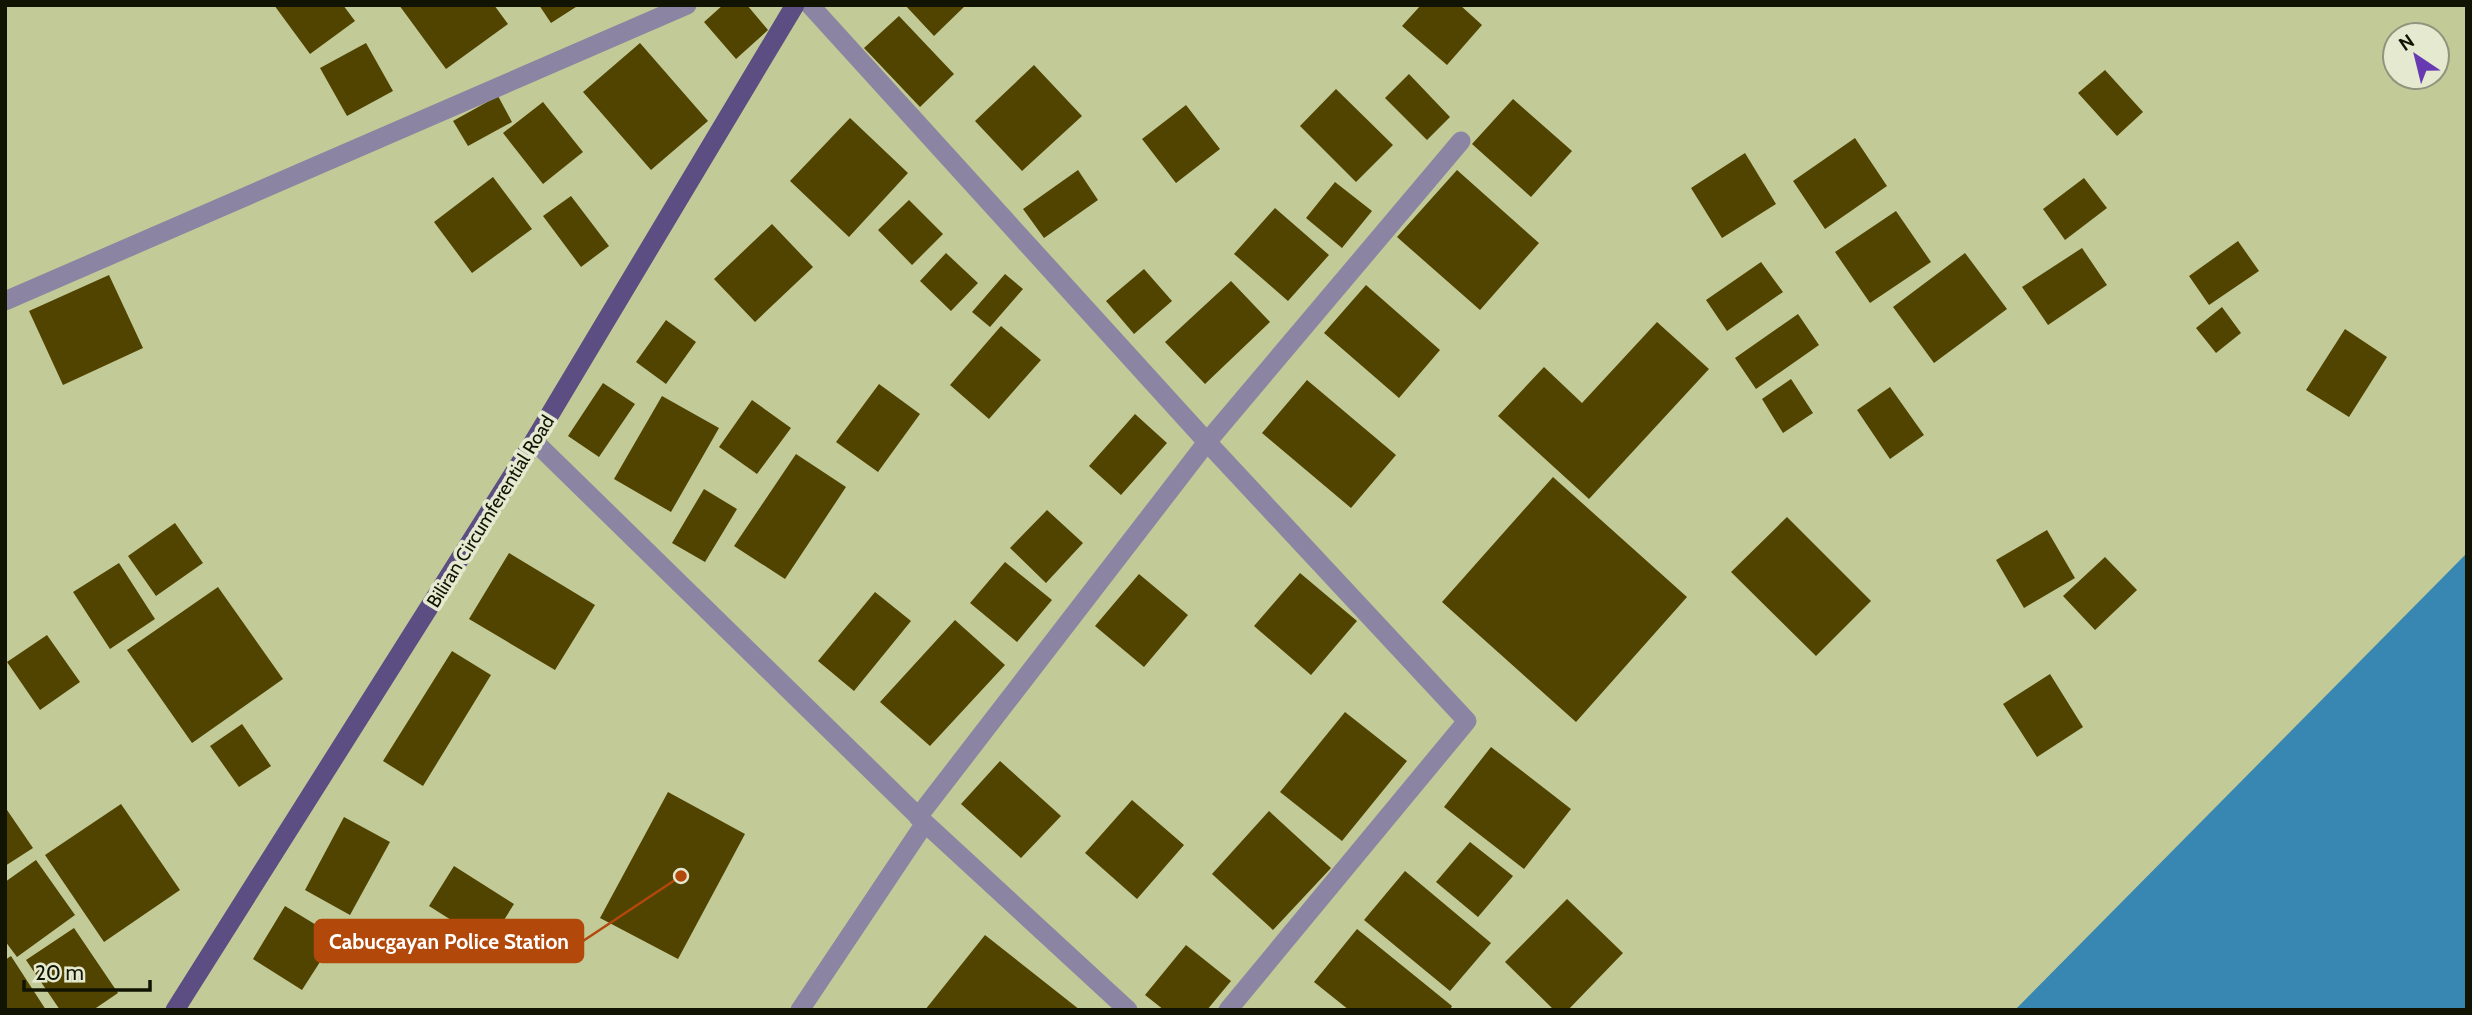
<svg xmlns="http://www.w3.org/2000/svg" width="2472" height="1015" font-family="Cabin,sans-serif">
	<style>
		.water { fill: #3887b2 }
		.building { fill: #514300 }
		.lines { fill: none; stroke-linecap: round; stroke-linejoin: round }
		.minor { stroke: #8b84a2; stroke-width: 19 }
		.primary { stroke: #5c4d82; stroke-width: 19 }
		.labels { text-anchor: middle; stroke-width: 7; stroke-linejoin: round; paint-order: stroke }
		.street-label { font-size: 19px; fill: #111402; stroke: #e4e9cf }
		.leader { fill: none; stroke: #b2480a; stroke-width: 2.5 }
		.callout-dot { fill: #b2480a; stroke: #e4e9cf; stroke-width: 2.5 }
		.callout { fill: #b2480a; stroke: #b2480a; stroke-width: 2.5 }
		.callout-label { font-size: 21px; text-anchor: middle; font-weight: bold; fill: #fff }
	</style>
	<rect width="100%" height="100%" fill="#c2cb97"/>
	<path class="water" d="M2467,553V1010H2015Z"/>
	<path class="building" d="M274,5H343L355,21L310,54Z
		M399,5H494L508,24L446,69Z
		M539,5H579L551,23Z
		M723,5H747L768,30L736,59L704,22Z
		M905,5H966L934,36Z
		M1421,5H1460L1482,25L1447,65L1402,26Z
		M899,16L954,74L920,107L864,48Z
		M366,43L393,91L347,116L320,68Z
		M640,43L708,121L651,170L583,92Z
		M1034,65L1082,116L1022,171L975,121Z
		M2105,70L2143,112L2117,136L2078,93Z
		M1409,74L1450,117L1427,140L1385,98Z
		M1336,89L1393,145L1356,182L1300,126Z
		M498,96L512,122L468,146L453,121Z
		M1513,99L1572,151L1531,197L1472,144Z
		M543,102L583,152L543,184L503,133Z
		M1186,105L1220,149L1176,183L1142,139Z
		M850,118L908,173L849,237L790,181Z
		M1855,138L1887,186L1825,229L1793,181Z
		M1745,153L1776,204L1722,238L1691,188Z
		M1078,170L1098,200L1044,238L1023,209Z
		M1457,170L1539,243L1480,310L1397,237Z
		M493,177L532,229L472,273L434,222Z
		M2084,178L2107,208L2065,240L2043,209Z
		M1335,182L1372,211L1342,248L1306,218Z
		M571,196L609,246L581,267L543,216Z
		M909,200L943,234L912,265L878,230Z
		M1275,208L1329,255L1288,301L1234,254Z
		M1896,211L1931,262L1870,303L1835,252Z
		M772,224L813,267L755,322L714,279Z
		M2238,241L2259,271L2209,305L2189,276Z
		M2082,248L2107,285L2048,325L2022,287Z
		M946,253L978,283L951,311L920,281Z
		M1965,253L2007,309L1934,363L1893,307Z
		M1761,262L1783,292L1727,331L1706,300Z
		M1144,269L1172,301L1134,334L1106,301Z
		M1005,274L1023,289L990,327L972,312Z
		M109,275L143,348L63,385L29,311Z
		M1231,281L1270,322L1205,384L1165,342Z
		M1366,285L1440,350L1399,398L1324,333Z
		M2222,307L2241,333L2216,353L2196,328Z
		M1798,314L1819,345L1756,389L1735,358Z
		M666,320L696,342L666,384L636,362Z
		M1657,322L1709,369L1589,499L1498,416L1544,367L1582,403Z
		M1001,326L1041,360L989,419L950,385Z
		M2345,329L2387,357L2349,417L2306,390Z
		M1791,379L1813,413L1783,433L1762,399Z
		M1307,380L1396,455L1351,508L1262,433Z
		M603,383L635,404L599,457L568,436Z
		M879,384L920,414L878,472L836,442Z
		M1890,387L1924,435L1890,459L1857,410Z
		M662,396L719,428L671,512L614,479Z
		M752,400L791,428L757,474L719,447Z
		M1135,414L1167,443L1121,495L1089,466Z
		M796,454L846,487L785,579L734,546Z
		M1553,477L1687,597L1576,722L1442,602Z
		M704,489L737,509L705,562L672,543Z
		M1047,510L1083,543L1046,583L1010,548Z
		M1787,517L1871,601L1816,656L1731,572Z
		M175,523L203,563L156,596L128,556Z
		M2047,530L2075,578L2024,608L1996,560Z
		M509,553L595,605L555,670L469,619Z
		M2105,557L2137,590L2095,630L2063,596Z
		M1005,562L1052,600L1017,642L970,603Z
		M119,563L155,619L110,649L73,592Z
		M1300,573L1357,621L1311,675L1254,626Z
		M1139,574L1188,615L1144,667L1095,626Z
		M218,587L283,679L192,743L127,650Z
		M875,592L911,621L854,691L818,661Z
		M955,620L1005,665L930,746L880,702Z
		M47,635L80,682L40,710L7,662Z
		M452,651L491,675L423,786L383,761Z
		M2050,674L2083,727L2037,757L2003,704Z
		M1345,712L1407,761L1342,841L1280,792Z
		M242,724L271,766L239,787L210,746Z
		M1491,747L1571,809L1524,869L1444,807Z
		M1000,761L1061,816L1021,858L961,804Z
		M668,792L745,834L678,959L600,918Z
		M1132,800L1184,845L1137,899L1085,853Z
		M121,804L180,890L104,942L45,855Z
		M7,810L33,848L5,866V811Z
		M1269,811L1331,868L1273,930L1212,874Z
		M344,817L390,842L350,915L305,890Z
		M1470,842L1513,876L1478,917L1436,882Z
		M36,860L75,915L17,957L5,941V882Z
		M454,866L514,904L489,944L429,906Z
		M1405,871L1491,943L1450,991L1364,920Z
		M1567,899L1623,953L1568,1010H1554L1505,962Z
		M285,906L336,937L302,990L253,959Z
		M74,928L118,993L93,1010H60L26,960Z
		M1357,929L1452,1006L1450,1010H1349L1314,982Z
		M985,935L1080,1010H925Z
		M1186,945L1231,981L1207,1010H1164L1145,995Z
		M11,956L46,1010H5V960Z"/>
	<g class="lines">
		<path class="minor" d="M810,5L1207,442L1467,721L1228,1010
			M5,301L687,5
			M534,441L925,823L800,1010
			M918,817L1207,442L1461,141
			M925,823L1128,1010"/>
		<path class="primary" d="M175,1010L534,441L795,5"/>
	</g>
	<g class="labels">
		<g class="street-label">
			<text transform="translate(490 511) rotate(-58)" y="7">Biliran Circumferential Road</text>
		</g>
	</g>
	<path class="leader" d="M681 876L583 941"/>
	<circle class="callout-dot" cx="681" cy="876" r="7"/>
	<rect class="callout" x="315" y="920" width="268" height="42" rx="7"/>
	<g class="callout-label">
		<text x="449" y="949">Cabucgayan Police Station</text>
	</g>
	<rect width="2472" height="1015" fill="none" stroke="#111402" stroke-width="14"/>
	<g transform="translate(2416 56) rotate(325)"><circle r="33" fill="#e4e9cf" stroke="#90947d" stroke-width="2"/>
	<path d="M0-5L12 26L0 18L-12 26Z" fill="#683ab2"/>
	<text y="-10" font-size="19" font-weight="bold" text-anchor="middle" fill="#111402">N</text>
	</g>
	<path d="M24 980v10h126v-10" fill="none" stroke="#111402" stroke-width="3.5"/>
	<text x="35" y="980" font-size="21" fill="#111402" stroke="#e4e9cf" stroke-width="5" paint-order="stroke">20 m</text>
</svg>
